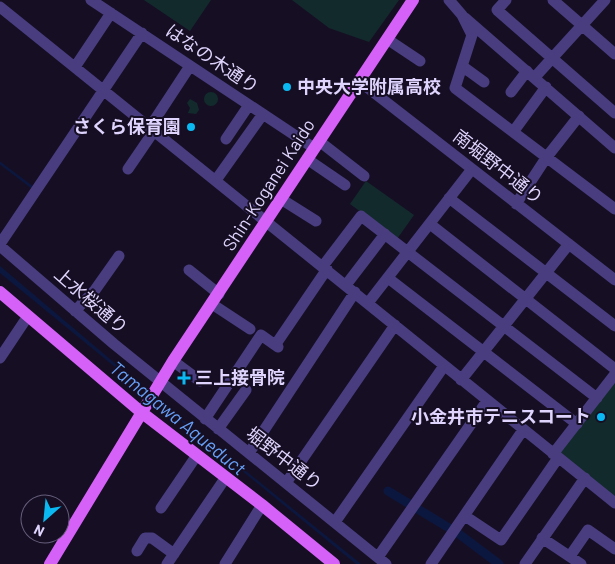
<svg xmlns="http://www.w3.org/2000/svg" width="615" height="564" font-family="Barlow,'Noto Sans JP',sans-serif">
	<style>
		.green { fill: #132a2d }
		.water { fill: #0c1740 }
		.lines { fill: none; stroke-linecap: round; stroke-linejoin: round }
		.stream { stroke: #0c1740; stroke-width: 2.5 }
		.canal { stroke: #0c1740; stroke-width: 9 }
		.minor { stroke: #493d80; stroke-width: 11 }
		.major { stroke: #d561f8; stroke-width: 12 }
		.poi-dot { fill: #0bb9f2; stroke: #160f24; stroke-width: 2 }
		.labels { text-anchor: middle; stroke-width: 4; stroke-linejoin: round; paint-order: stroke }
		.street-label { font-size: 18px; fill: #dfd4fd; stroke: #160f24 }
		.poi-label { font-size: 18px; font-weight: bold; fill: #dfd4fd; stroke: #160f24; text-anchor: start }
		.water-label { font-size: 19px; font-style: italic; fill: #67a0f8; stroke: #160f24 }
	</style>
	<rect width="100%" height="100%" fill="#160f24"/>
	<path class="green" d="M144,0H211L190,31Z
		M292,0H399L369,42L329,28Z
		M204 99a7 7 0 1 1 14 0a7 7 0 1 1-14 0Z
		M190,99L197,103L199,110L196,114L188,113L190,108L187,103Z
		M366,181L414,215L397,239L350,204Z
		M615,380V501L557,454Z"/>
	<path class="water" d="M0,266L163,404L361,564H356L0,273Z"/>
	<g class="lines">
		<path class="stream" d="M0,163L33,188"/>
		<path class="canal" d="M388,491L459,534L499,564"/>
		<path class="minor" d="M91,0L314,148
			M449,0L462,15L472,35L455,88L615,209
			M506,0L497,10L615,113
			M553,0L615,54
			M0,7L615,503
			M465,18L615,148
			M387,39L420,61
			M462,66L484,82
			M75,67L111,13
			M535,77L605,0
			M359,81L615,280
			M511,92L527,71
			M150,127L190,66
			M516,128L546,87
			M226,139L249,105
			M319,141L364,176
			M307,159L345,185
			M128,169L154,131
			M216,180L263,114
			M449,198L615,326
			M281,199L316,221
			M516,204L546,158L579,116
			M430,224L615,369
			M0,244L142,33
			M0,246L114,344L386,564
			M323,266L361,216L597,398
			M189,270L219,294
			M388,278L577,424
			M346,285L385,234
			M368,303L472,169
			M212,304L250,329
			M75,311L95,290L119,256
			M278,341L327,269
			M0,358L28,316
			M173,361L200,381
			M461,380L569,244
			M205,419L261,335L278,347
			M218,429L246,390
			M249,453L355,292
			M553,454L615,374
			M286,483L395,325
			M161,508L197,455
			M465,516L501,540L558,458
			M335,522L444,366
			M542,538L581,564
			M137,551L145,538H152L174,554
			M570,556L588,530L615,549
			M378,557L487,401
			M167,564L226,477
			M225,564L262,505
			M431,564L523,430
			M525,564L585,478"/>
		<path class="major" d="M0,292L141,412L262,505L334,564
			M50,564L173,361L413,0"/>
	</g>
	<g class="poi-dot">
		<circle cx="287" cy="87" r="5"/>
		<circle cx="191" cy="127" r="5"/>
		<path d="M181.5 370.5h5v5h5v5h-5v5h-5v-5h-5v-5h5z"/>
		<circle cx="601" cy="417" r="5"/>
	</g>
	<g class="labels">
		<g class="street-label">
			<text transform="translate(212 59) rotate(34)" y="6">はなの木通り</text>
			<text transform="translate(498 167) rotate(38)" y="6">南堀野中通り</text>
			<text transform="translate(269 185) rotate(-57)" y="6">Shin-Koganei Kaido</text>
			<text transform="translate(91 301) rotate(41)" y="6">上水桜通り</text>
			<text transform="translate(284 459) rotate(38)" y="6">堀野中通り</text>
		</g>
		<g class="poi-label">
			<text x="297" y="93">中央大学附属高校</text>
			<text x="181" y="133" text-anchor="end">さくら保育園</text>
			<text x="195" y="384">三上接骨院</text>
			<text x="591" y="423" text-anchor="end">小金井市テニスコート</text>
		</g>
		<g class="water-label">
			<text transform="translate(178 418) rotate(39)" y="7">Tamagawa Aqueduct</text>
		</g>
	</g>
	<g transform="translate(45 519) rotate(207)"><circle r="24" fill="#160f24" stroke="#665e7b"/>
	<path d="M0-4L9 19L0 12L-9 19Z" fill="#0bb9f2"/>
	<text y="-8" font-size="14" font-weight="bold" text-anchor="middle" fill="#dfd4fd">N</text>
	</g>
</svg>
